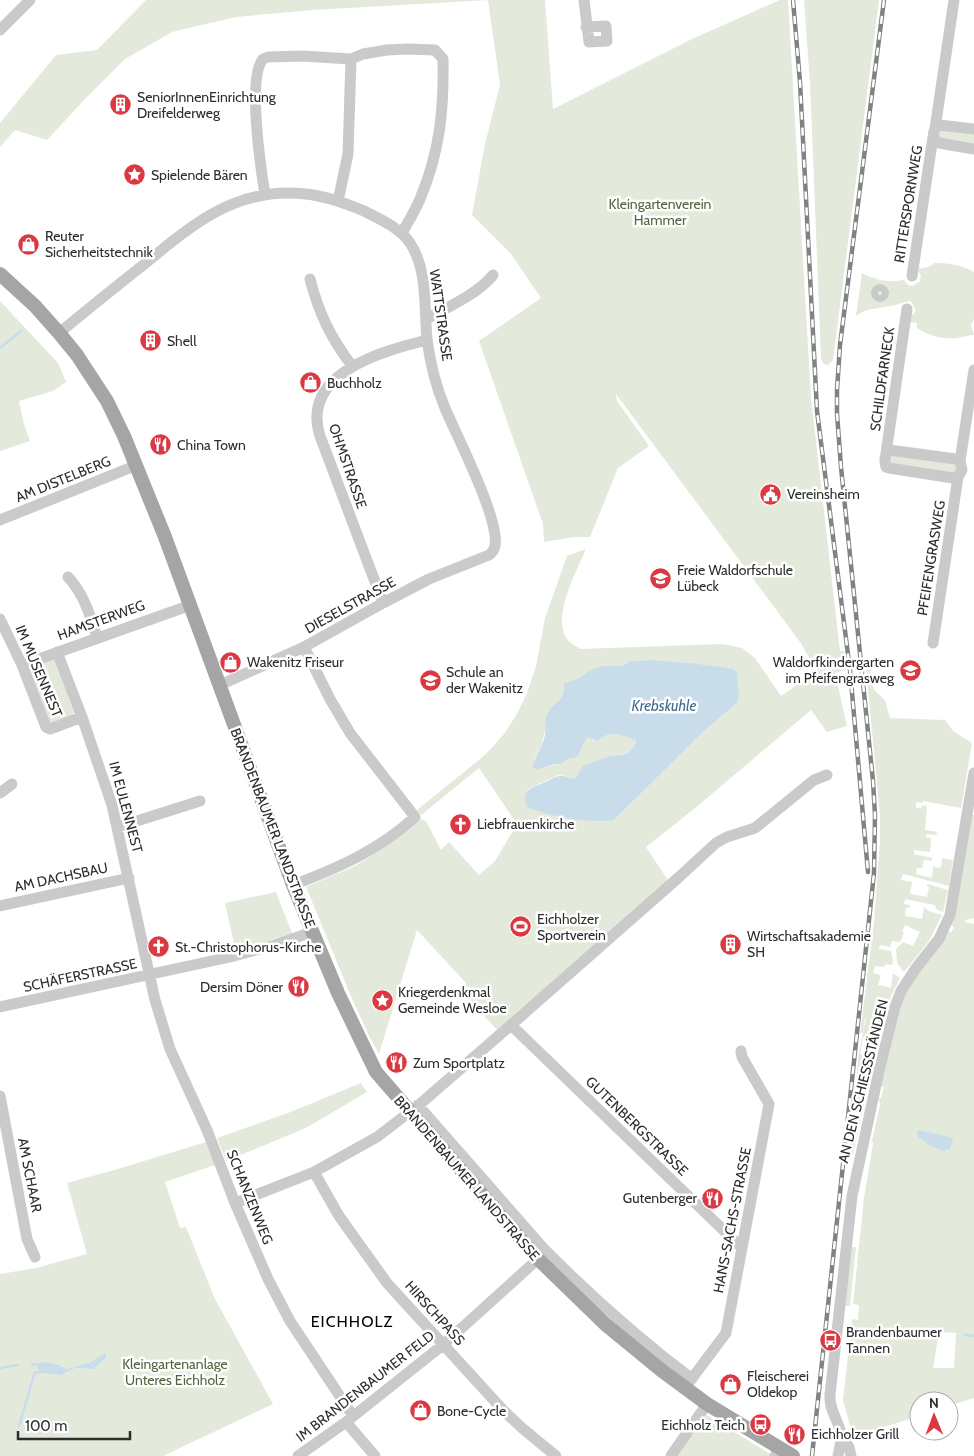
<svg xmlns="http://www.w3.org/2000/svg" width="974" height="1456" font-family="Cabin,sans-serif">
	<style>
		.green { fill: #e3eadc; fill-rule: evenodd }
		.water { fill: #c9dce9 }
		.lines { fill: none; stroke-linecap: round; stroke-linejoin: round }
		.stream { stroke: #c9dce9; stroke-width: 2.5 }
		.minor { stroke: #cacaca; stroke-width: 11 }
		.major { stroke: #a5a5a5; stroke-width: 14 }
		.rail-casing { stroke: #828282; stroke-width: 4.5 }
		.rail { stroke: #fff; stroke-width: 2.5; stroke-dasharray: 8; stroke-linecap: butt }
		.labels { text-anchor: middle; stroke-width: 5; stroke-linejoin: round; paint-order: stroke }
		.poi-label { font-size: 14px; fill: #2d2d2d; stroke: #fff; text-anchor: start }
		.park-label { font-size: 14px; fill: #50673d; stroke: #fff }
		.street-label { font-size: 14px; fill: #2d2d2d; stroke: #fff }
		.water-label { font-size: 15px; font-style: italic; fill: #406d8b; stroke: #fff }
		.quarter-label { font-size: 16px; letter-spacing: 1px; fill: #000; stroke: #fff }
	</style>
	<rect width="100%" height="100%" fill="#fff"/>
	<path class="green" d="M146,0H545L553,109L692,39L780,0H788L811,398L840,651H844L846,670L835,673L847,726L827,732L811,710L694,809L646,847L671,885L497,1030L464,993L462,994L459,990L466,983L417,930L379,1054L369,1036L350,994L306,887L355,866L385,847L421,819L426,821L441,850L449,842L479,875L495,861L517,824L479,768L421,815L417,810L485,755L504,734L517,714L527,693L536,666L545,618L567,556L586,549C577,571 551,617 567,639C570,643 576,646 580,649L722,644L742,648L755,658L781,696L817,671L800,642L616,394L617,401L649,446L618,468L590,537H575L544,542L543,524L479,341L541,298L511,254L472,215L485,144L500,85L488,0L313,10L236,17L172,32L125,59L87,97L47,140L15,130L0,147V123L56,55L97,50ZM652,660L690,663L736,704L705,730L614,820L526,791C531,787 555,776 560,775C567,775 570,780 576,778L617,756L629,752L636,743L635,740C615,733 614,731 594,741L591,737H587C584,740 584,744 582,747C573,763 552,765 537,770L534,759L542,744L550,709C563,703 562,693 566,682L579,678L585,673L621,666L630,661Z
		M804,0H879L833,360L828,365L824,364L821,359L810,82Z
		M938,129L974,131V146L942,141L937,133Z
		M935,263C949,263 962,265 974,272V319L971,325L974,335C969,335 964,337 958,338C943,340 930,336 917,328V323L909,322V318L916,311L911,301C906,301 904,303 899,304C884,309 869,306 856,316L862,273C876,280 888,283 904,280L908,285L912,286L920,281L921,276L917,269L928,267Z
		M0,301L58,363L66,382L53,391L19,401L24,424L30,441L0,451Z
		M889,455L949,460L956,465V470L953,475L893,467L888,458Z
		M54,659L74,712L72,715L50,723L28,667Z
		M866,668H870L872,684L875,691L885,700L890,718L945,720L953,731L972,743L961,808L923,801L922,803L916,802V808H921L922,805L927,806L925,830L937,832L936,835L926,834V837L931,838L930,852L914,850V854L932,858V861L924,860L922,868H917L916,874L932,878L933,867L941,868L942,858L953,860L949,886L903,874L901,880L912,882L910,894L927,897L929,887L927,886V884L948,890L943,912L936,909L935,905L905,899L904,904L910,905L909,908H906L905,916L922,919L924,907L929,911L942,915L929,941L904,972L897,963L896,949L903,942L913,946L920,932L905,925L902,932L904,933L900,942L892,941L890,947L880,945L879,949L891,951L893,960L892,965L886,964L884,967L875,966L873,973L881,975L878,985L891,988L893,973L900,978L891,996L880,1037L866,1035L865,1038L863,1037L860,1054L874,1058L879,1040L873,1066L862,1063L860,1070L871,1073L853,1155H849L859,1051L866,1018H865L863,1032L860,1034L874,922L880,841V815Z
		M971,815H974V918L965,920V922L974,924V1398L949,1406V1401H919V1416L853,1437L843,1400L852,1319L858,1320L859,1305L853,1304L864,1198L873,1144L872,1141L880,1105L879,1098H881L884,1087L880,1086L895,1021L905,993L947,932H951L954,928L951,924ZM939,1332L956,1333L954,1368H933Z
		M276,892L292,933L265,942L235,949L225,903Z
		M361,1083L367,1092L306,1128L226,1161L217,1138L288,1113Z
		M206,1142L215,1165L165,1182L180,1228L186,1227L215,1299L273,1404L163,1456H0V1274L36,1268L87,1254L67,1183L118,1169ZM107,1353L103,1361L87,1369L75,1368L63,1374L38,1369L36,1363L40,1362L62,1366L67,1369L91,1362Z
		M850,1247H856L850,1306H844Z
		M707,1415L770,1454V1456H677Z"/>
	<path class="water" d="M652,660L690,663L734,669L737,673L739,696L736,704L705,730L614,820C582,823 557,818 527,807C520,790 531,788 545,782C549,780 556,776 560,776C566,775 570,780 576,778L583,766L610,756L622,755L629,752L636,743L635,740C619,735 613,729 597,741L587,737L577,757L571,758L560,764H555L537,770L533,767C534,755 544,746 545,734C546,727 544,722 547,715C553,700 564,706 564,683L579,678L590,670L604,666H621L630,661Z
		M919,1130L950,1137L953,1140L950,1149L943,1151L929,1145L917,1136V1132Z
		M107,1352L105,1359L93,1369L75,1368L61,1375L42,1373L38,1370L36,1363C46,1361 58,1364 67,1369L91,1362Z"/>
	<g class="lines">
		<path class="stream" d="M0,348L21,331
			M965,1335L974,1336
			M32,1365L36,1364
			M0,1368L18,1365
			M34,1373L40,1372
			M19,1426L34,1375"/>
		<path class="minor" d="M584,0L589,42L607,41L606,26L586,27
			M0,30L30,0
			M935,129L954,0
			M974,129L939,125C932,130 931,139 939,143L974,149
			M265,195C261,170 247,77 263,59L268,57L302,56L351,59L363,54L387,50L409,49L435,50L443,59C444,109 440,152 420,199C415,211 408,222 402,233
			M338,201L348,154L351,59
			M912,276L933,137
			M310,279C319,314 331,338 352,366
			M876.5 293a3.5 3.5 0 1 1 7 0a3.5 3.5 0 1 1-7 0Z
			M426,319C447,308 479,293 493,275
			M59,333C87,310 114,288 142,266C192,225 236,186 306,194C326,196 345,203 364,211C380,219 400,228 410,243C428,270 424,308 427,339C430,362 436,387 445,408C457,437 500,519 495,546C494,550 492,553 489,555L429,579L383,603L304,647L220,685
			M889,450L956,459L960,461L962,470L958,477L953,478L889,468L886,467C884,461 885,454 889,450Z
			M886,453L907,309
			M960,461L974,370
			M0,520L137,465
			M68,577C84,594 90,615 97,637
			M383,603L320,436C300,373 383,351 427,340
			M0,619L22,665L46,727L50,729L82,717
			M933,643L958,477
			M57,652L82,717L112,805L155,1000L170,1049L207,1130L235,1203L268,1279L290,1321L353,1416
			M22,665L191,605
			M0,793L12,784
			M118,827L200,801
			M293,885C338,868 379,850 415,817L350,733L330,699L304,647
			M0,906L129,878
			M0,1007L230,957L275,945L312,932
			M511,1025L742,1248
			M0,1096L27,1239L35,1257
			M418,1105L545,1250C592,1297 639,1339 692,1379
			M314,1172L339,1216L387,1283L503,1410L522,1428L556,1456
			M235,1203L314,1172L377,1137L420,1104L511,1025L678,878L716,843L727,837L755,828L814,780L827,775
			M687,1385L726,1333L769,1104L742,1057L741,1051
			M346,1422L375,1456
			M841,1436L849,1447L851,1456
			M298,1456L346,1422L444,1344L538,1259
			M671,1456L707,1404
			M775,1456L779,1447
			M838,1456C839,1449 842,1442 841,1435C839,1420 829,1411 830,1395L852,1196L879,1071L895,1007L901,991L916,968L939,939L950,915L974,773"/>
		<path class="major" d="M0,274L35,306L59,333L77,355L107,401L124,436L165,537L293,885L338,993L376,1072L538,1259L605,1324L661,1370L707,1404L793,1456"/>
		<defs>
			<path id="rail" d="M793,0L800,82L817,411L850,670L868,872
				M812,1456L874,873L875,815L873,781L841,467L837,414V390L840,345L884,0"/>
		</defs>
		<use href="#rail" class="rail-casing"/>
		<use href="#rail" class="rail"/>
	</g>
	<defs>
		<symbol id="building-disc" viewBox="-11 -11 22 22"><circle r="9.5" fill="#dc3842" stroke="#fff"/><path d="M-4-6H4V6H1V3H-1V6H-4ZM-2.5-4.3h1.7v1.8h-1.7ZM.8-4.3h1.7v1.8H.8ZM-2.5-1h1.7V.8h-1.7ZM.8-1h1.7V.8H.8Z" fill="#fff"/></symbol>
		<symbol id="sight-disc" viewBox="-11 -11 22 22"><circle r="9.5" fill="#dc3842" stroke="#fff"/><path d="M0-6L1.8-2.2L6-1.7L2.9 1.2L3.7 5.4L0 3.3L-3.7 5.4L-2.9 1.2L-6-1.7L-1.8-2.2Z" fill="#fff"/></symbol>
		<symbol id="shop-disc" viewBox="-11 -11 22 22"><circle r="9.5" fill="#dc3842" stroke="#fff"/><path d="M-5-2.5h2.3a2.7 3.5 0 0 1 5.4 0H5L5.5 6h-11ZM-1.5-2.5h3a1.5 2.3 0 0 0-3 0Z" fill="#fff"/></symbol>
		<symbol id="restaurant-disc" viewBox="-11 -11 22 22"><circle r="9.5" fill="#dc3842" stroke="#fff"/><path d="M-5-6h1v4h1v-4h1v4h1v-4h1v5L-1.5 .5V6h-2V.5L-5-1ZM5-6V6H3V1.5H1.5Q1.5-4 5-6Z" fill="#fff"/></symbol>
		<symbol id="civic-disc" viewBox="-11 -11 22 22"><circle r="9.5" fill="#dc3842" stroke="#fff"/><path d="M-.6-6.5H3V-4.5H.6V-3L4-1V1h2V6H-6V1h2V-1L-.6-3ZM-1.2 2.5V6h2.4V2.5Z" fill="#fff"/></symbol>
		<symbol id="school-disc" viewBox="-11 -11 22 22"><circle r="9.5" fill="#dc3842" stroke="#fff"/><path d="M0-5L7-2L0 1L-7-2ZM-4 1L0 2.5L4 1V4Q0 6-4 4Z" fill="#fff"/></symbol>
		<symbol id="church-disc" viewBox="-11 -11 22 22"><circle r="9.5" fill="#dc3842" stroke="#fff"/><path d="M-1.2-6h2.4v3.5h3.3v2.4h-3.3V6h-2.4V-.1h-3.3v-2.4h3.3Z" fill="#fff"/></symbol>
		<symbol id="stadium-disc" viewBox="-11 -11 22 22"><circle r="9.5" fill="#dc3842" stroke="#fff"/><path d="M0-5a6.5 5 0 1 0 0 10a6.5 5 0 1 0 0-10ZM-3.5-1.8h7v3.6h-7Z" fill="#fff"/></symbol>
		<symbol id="bus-disc" viewBox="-11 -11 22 22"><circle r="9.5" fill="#dc3842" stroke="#fff"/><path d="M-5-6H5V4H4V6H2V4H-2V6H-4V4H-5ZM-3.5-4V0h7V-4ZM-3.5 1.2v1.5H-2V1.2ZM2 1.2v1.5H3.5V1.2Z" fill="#fff"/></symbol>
	</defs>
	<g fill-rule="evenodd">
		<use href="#building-disc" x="108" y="92" width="25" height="25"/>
		<use href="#sight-disc" x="122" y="162" width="25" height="25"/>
		<use href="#shop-disc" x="16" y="232" width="25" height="25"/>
		<use href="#building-disc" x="138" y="328" width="25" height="25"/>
		<use href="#shop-disc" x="298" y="370" width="25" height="25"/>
		<use href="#restaurant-disc" x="148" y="432" width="25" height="25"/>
		<use href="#civic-disc" x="758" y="482" width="25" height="25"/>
		<use href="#school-disc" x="648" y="566" width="25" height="25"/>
		<use href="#shop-disc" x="218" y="650" width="25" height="25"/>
		<use href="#school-disc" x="898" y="658" width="25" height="25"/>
		<use href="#school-disc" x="418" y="668" width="25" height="25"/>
		<use href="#church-disc" x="448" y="812" width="25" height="25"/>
		<use href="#stadium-disc" x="508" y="914" width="25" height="25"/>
		<use href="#building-disc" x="718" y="932" width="25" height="25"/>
		<use href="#church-disc" x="146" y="934" width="25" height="25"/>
		<use href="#restaurant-disc" x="286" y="974" width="25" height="25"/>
		<use href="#sight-disc" x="370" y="988" width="25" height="25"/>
		<use href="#restaurant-disc" x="384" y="1050" width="25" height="25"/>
		<use href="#restaurant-disc" x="700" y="1186" width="25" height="25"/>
		<use href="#bus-disc" x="818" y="1328" width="25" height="25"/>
		<use href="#shop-disc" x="718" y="1372" width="25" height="25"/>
		<use href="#shop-disc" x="408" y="1398" width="25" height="25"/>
		<use href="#bus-disc" x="748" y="1412" width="25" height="25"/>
		<use href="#restaurant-disc" x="782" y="1422" width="25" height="25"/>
	</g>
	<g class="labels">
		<g class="poi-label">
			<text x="137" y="102">SeniorInnenEinrichtung<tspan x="137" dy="16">Dreifelderweg</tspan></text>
			<text x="151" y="180">Spielende Bären</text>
			<text x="45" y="241">Reuter<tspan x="45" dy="16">Sicherheitstechnik</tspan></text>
			<text x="167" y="346">Shell</text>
			<text x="327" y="388">Buchholz</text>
			<text x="177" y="450">China Town</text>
			<text x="787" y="499">Vereinsheim</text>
			<text x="677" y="575">Freie Waldorfschule<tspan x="677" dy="16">Lübeck</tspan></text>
			<text x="247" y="667">Wakenitz Friseur</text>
			<text x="894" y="667" text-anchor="end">Waldorfkindergarten<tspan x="894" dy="16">im Pfeifengrasweg</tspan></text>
			<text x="446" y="677">Schule an<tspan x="446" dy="16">der Wakenitz</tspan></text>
			<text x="477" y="829">Liebfrauenkirche</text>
			<text x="537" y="924">Eichholzer<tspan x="537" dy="16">Sportverein</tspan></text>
			<text x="747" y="941">Wirtschaftsakademie<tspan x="747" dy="16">SH</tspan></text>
			<text x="175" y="952">St.-Christophorus-Kirche</text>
			<text x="283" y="992" text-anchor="end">Dersim Döner</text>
			<text x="398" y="997">Kriegerdenkmal<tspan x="398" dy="16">Gemeinde Wesloe</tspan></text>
			<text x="413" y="1068">Zum Sportplatz</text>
			<text x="697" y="1203" text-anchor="end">Gutenberger</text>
			<text x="846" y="1337">Brandenbaumer<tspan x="846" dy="16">Tannen</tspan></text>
			<text x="747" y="1381">Fleischerei<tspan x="747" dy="16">Oldekop</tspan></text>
			<text x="437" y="1416">Bone-Cycle</text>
			<text x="745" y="1430" text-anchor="end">Eichholz Teich</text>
			<text x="811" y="1439">Eichholzer Grill</text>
		</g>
		<g class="park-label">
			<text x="660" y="209">Kleingartenverein<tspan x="660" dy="16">Hammer</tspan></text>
			<text x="175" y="1369">Kleingartenanlage<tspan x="175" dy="16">Unteres Eichholz</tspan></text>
		</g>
		<g class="street-label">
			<text transform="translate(908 204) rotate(-81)" y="5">RITTERSPORNWEG</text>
			<text transform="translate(441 315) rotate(82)" y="5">WATTSTRASSE</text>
			<text transform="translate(882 379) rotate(-82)" y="5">SCHILDFARNECK</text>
			<text transform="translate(348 466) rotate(71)" y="5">OHMSTRASSE</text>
			<text transform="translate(63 479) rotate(-22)" y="5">AM DISTELBERG</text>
			<text transform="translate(931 558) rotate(-81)" y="5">PFEIFENGRASWEG</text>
			<text transform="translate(350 605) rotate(-29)" y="5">DIESELSTRASSE</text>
			<text transform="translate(101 620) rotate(-20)" y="5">HAMSTERWEG</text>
			<text transform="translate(39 671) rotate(67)" y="5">IM MUSENNEST</text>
			<text transform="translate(126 807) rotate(75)" y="5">IM EULENNEST</text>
			<text transform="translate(273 828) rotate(69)" y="5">BRANDENBAUMER LANDSTRASSE</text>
			<text transform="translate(61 877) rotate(-12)" y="5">AM DACHSBAU</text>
			<text transform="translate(80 975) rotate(-12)" y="5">SCHÄFERSTRASSE</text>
			<text transform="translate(863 1081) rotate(-76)" y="5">AN DEN SCHIESSSTÄNDEN</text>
			<text transform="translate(637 1126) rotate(44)" y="5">GUTENBERGSTRASSE</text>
			<text transform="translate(30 1175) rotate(79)" y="5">AM SCHAAR</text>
			<text transform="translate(467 1178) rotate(49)" y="5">BRANDENBAUMER LANDSTRASSE</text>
			<text transform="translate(250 1197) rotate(68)" y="5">SCHANZENWEG</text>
			<text transform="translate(732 1220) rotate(-79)" y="5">HANS-SACHS-STRASSE</text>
			<text transform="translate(435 1313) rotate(48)" y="5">HIRSCHPASS</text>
			<text transform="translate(365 1386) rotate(-38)" y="5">IM BRANDENBAUMER FELD</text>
		</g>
		<g class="water-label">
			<text x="664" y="711">Krebskuhle</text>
		</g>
		<g class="quarter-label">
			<text x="352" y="1327">EICHHOLZ</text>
		</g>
	</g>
	<g transform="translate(934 1416) rotate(359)"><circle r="24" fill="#ffffff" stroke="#ababab"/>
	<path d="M0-4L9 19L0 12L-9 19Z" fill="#dc3842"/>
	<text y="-8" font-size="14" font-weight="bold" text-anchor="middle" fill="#2d2d2d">N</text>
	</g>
	<path d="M18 1431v8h112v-8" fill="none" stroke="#2d2d2d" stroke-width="2.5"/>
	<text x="25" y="1431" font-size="15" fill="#2d2d2d" stroke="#ffffff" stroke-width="4" paint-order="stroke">100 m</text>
</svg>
